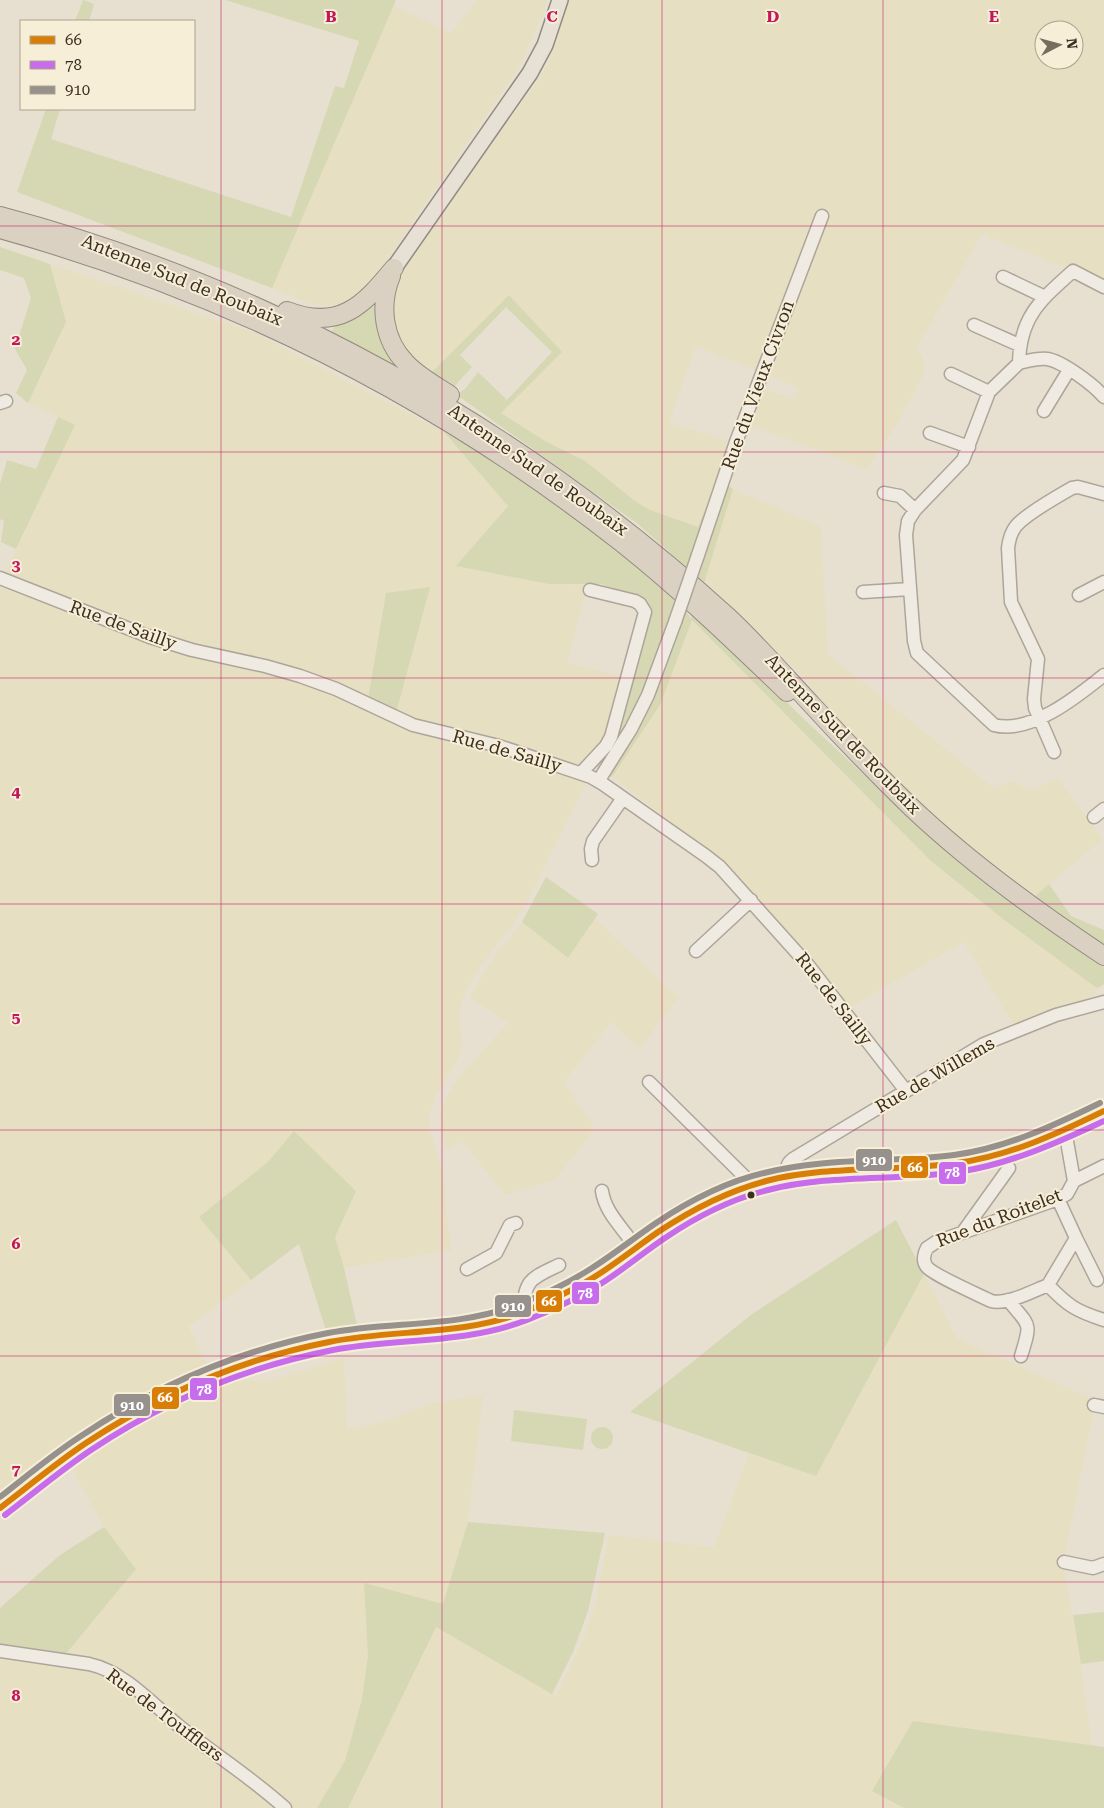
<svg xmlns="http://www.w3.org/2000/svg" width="1104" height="1808" font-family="'Roboto Serif',serif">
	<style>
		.farmland { fill: #e6dfc2; fill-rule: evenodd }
		.green { fill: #d6d7b3 }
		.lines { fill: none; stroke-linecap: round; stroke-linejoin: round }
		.minor-casing { stroke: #ada599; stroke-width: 15 }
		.major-casing { stroke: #928b80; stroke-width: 18 }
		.highway-casing { stroke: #928b80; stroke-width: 20 }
		.minor { stroke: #efebe3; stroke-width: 12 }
		.major { stroke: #e6e1d4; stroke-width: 15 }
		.highway { stroke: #dad1c2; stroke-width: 18 }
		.minor-bridge-casing { stroke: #ada599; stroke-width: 15; stroke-linecap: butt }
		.minor-bridge { stroke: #efebe3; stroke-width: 12 }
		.bus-1-casing { stroke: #f7eed8; stroke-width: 10 }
		.bus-2-casing { stroke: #f7eed8; stroke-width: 10 }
		.bus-3-casing { stroke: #f7eed8; stroke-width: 10 }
		.bus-1 { stroke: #d87e06; stroke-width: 6 }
		.bus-2 { stroke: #c76deb; stroke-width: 6 }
		.bus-3 { stroke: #96918c; stroke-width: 6 }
		.grid { fill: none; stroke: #c2185b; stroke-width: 1; stroke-opacity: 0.55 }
		.bus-dot { fill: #3d2e20; stroke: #f7eed8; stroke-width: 2 }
		.labels { text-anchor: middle; stroke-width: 4; stroke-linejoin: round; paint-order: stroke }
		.street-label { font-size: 18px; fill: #3d2e20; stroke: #f7eed8 }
		.grid-label { font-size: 16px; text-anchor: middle; font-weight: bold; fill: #c2185b; stroke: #f7eed8; stroke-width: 4; stroke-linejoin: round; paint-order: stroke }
		.line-badge { stroke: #f7eed8; stroke-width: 2 }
		.badge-label { font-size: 14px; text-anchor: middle; font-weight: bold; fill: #fff }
	</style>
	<rect width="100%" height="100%" fill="#e7e0d1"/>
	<path class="farmland" d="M477,0H547L545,8L520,66L377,274L358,294L340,304L324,307L309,303L272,288L393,6L451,33Z
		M566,0H1104V283L982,234L917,347L925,363L923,376L898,423L867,469L747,424L761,388L795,399L798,387L696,346L669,423L729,441L717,480L699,527L650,510L635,501L585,461L545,441L500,413L561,352L509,295L430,374L405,355L392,320V296L401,273L541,76L548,63L559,32ZM1044,30H1074V60H1044Z
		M50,264L255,333L444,432L508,506L457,566L549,584L588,585L567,662L622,677L609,728L599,746L583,763L574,766L442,729L396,713L430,587L386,593L368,699L183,643L5,574L75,425L28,403L66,322Z
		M733,489L821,527L828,654L994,788L1012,781L1030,790L1058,778L1103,839L1033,898L957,839L874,761L798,672L704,583Z
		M0,582L152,645L205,660L293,680L340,697L402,728L429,735L498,749L588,780L530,896L514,923L481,965L463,997L459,1016L462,1045L458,1059L435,1097L429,1116V1126L444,1176L446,1212L452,1250L344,1268L335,1237L356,1191L294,1131L268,1162L199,1217L251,1280L188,1327L210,1368L170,1385L115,1416L62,1450L0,1500Z
		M692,620L931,861L1003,919L1098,988L1094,996L1013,1024L964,942L850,1007L779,922L719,858L612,777L660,705Z
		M595,919L678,997L640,1049L611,1022L564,1082L595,1128L555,1180L505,1195L463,1142L446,1150L442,1133L440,1118L446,1098L458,1078L508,1023L470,998L484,972L497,953L522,923L568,958Z
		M924,1274L957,1339L1096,1400L1063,1564L1081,1664L1092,1746L913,1721L872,1791L904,1808H348L436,1627L556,1696L584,1638L595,1606L609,1535L714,1547L749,1454L816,1476Z
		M344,1358L347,1429L370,1426L437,1402L483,1395L468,1522L443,1605L364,1583L368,1656L362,1699L345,1761L317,1808H0V1657L58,1664L136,1569L104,1527L70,1466L123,1431L176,1401L218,1382L277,1379Z"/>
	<path class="green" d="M83,0L94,4L89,21H75Z
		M225,0H396L272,288L17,192L46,109H60L51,139L291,217L335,86L344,88L359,41Z
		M0,247L50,264L66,322L28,403L16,393L27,370L15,349L31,298L24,278L0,270Z
		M378,294L380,314L422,381L329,337L337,322Z
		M509,295L562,352L501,413L545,441L585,461L635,501L650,510L698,527L717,480L733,489L704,583L638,524L457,395L466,388L478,372L507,400L552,352L506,307L460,355L472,367L451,390L430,374Z
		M58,417L75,425L16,549L1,542L4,521L0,519V484L7,460L36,469Z
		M444,432L492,459L556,501L676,595L691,619L692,610L806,721L951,856L1001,896L1104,967V984L1098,988L1094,986L1003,919L931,861L692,620L660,705L612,777L596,766L613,743L642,601L602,584H549L456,566L508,506Z
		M430,587L396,713L368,699L386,593Z
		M546,877L598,914L568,958L522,922Z
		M1049,884L1071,916L1104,930V945L1033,898Z
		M294,1131L356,1191L335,1237L344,1268L359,1334L328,1337L299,1244L251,1280L199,1217L268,1162Z
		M896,1220L924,1274L816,1476L630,1412L752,1314Z
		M514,1410L587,1419L583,1450L511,1441Z
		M591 1438a11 11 0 1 1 22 0a11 11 0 1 1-22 0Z
		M468,1522L605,1533L588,1611L573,1652L552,1694L436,1627L348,1808H317L345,1761L362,1699L368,1656L364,1583L443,1604Z
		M104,1527L136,1569L65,1655L0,1646V1608L60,1555Z
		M1104,1612V1661L1081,1664L1073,1615Z
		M913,1721L1104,1747V1808H904L872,1791Z"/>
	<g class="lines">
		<defs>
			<path id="minor" d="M1003,277L1045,297
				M1104,287L1073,271C1041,300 1020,316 1019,363L989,392L963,460L915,510L908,521L906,535L914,641L917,653L994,725C1030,735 1078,696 1104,675
				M974,325L1019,345
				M1019,363C1028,361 1037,358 1047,359C1062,361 1094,385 1104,397
				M951,374L989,392
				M0,403L6,401
				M1044,411L1069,370
				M930,433L969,447
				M884,493L900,496L915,510
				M698,555L736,442L822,216
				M0,578L150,637L192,650L265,666L300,676L336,689L413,725L499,746L591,777L603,784L706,856L720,867L808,965L906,1091
				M863,592L910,589
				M1079,595L1104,582
				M1054,752L1035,708L1034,699L1038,659L1011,602L1008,548C1009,540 1011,532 1016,526C1026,514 1058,496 1072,488L1078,487L1104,494
				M581,773L606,746L611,737L645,612L640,604L635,601L590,590
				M599,780L631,729L648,695L675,622
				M1094,817L1104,809
				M592,860L591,849L593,841L623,798
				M696,951L751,900
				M649,1082L753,1185
				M1065,1130L1074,1181L1067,1194L1058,1199L936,1242L927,1248C924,1254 922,1261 927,1267C933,1275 979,1295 991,1301C1007,1305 1033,1291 1048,1285C1068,1306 1076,1311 1104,1320
				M788,1176C787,1168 786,1164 793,1159L984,1044L1056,1015L1104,1002
				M1074,1181L1104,1166
				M602,1191C605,1213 624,1229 636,1248
				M1058,1199L1076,1238
				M963,1232L1009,1168
				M467,1269L496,1253L510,1225L516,1223
				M1048,1285L1076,1238L1097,1280
				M1008,1300C1030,1327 1032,1321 1021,1356
				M523,1312C524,1279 532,1278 559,1265
				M1094,1405L1104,1407
				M1064,1562L1093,1568L1104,1564
				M0,1651L89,1664C125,1672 151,1703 179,1726C214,1754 252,1778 285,1808"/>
			<path id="major" d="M394,268L530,73L545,45L560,0
				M0,1508C29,1486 57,1463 86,1443C160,1394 241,1358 329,1342C360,1336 392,1334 424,1331C452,1329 481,1328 507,1318C539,1307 571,1292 599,1274C619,1261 638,1246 658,1232C690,1210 728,1191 766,1181C829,1165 894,1172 957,1163C1010,1156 1057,1134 1104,1111"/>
			<path id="highway" d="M0,216C271,288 521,428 728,617C758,645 784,675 812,705C844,740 877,774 911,807C970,863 1036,911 1104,956
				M0,229C226,292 437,397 622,543C680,589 734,641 787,692
				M391,276C379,305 383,340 406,363C418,376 435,385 450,395
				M287,311C339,331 363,306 394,268"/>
		</defs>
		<use href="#minor" class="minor-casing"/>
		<use href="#major" class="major-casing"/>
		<use href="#highway" class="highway-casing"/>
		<use href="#minor" class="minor"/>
		<use href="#major" class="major"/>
		<use href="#highway" class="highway"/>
		<defs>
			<path id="minor-bridge" d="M675,622L698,555"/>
		</defs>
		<use href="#minor-bridge" class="minor-bridge-casing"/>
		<use href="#minor-bridge" class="minor-bridge"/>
		<defs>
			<path id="bus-1" d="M0,1508C29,1486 56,1463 86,1443C160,1394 242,1359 329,1342C394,1329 462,1336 524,1312C550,1301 576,1289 599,1274C619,1261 638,1246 658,1232C691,1210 728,1191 766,1181C829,1165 894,1172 957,1163C1009,1156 1057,1134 1104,1111"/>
			<path id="bus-2" d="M5,1515C34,1493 61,1470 91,1450C164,1401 246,1367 333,1350C398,1338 465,1344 527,1320C553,1310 578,1298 602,1283C624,1269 644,1252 665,1238C696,1217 731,1199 768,1190C830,1174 895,1181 958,1172C1010,1164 1057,1143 1104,1121"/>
			<path id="bus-3" d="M0,1497C27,1476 53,1454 81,1436C156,1386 240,1350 328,1333C391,1321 457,1328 517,1305C543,1295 569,1283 592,1268C614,1254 634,1238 656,1223C689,1201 725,1182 764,1173C826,1157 891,1163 954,1155C1006,1148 1053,1126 1100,1103"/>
		</defs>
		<use href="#bus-1" class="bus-1-casing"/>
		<use href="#bus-2" class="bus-2-casing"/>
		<use href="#bus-3" class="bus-3-casing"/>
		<use href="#bus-1" class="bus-1"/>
		<use href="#bus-2" class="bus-2"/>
		<use href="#bus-3" class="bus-3"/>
	</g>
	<path class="grid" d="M221,0V1808M442,0V1808M662,0V1808M883,0V1808M0,226H1104M0,452H1104M0,678H1104M0,904H1104M0,1130H1104M0,1356H1104M0,1582H1104"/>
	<circle class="bus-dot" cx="751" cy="1195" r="4.5"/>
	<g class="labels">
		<g class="street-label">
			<text transform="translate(182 280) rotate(22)" y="6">Antenne Sud de Roubaix</text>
			<text transform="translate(758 385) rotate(-70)" y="6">Rue du Vieux Civron</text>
			<text transform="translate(538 470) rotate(35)" y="6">Antenne Sud de Roubaix</text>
			<text transform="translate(123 625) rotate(20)" y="6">Rue de Sailly</text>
			<text transform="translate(843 734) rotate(46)" y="6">Antenne Sud de Roubaix</text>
			<text transform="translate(507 751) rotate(16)" y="6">Rue de Sailly</text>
			<text transform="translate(834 999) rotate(52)" y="6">Rue de Sailly</text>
			<text transform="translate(935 1075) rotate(-30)" y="6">Rue de Willems</text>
			<text transform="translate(999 1218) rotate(-21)" y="6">Rue du Roitelet</text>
			<text transform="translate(165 1715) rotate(37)" y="6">Rue de Toufflers</text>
		</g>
	</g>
	<g class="grid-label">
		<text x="331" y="22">B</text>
		<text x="552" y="22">C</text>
		<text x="773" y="22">D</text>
		<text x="994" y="22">E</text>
		<text x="16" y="345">2</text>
		<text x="16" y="571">3</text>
		<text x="16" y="797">4</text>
		<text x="16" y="1023">5</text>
		<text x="16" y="1249">6</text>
		<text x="16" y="1475">7</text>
		<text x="16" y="1701">8</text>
	</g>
	<g class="line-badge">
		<rect x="855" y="1148" width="38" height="24" rx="5" fill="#96918c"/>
		<rect x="900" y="1155" width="29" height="24" rx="5" fill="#d87e06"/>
		<rect x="938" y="1161" width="29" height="24" rx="5" fill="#c76deb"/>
		<rect x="571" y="1281" width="29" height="24" rx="5" fill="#c76deb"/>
		<rect x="535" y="1289" width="28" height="24" rx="5" fill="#d87e06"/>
		<rect x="494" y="1294" width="38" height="24" rx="5" fill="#96918c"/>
		<rect x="189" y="1377" width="29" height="24" rx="5" fill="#c76deb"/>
		<rect x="151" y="1386" width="29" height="24" rx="5" fill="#d87e06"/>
		<rect x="113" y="1393" width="38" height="24" rx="5" fill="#96918c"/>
	</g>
	<g class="badge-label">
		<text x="874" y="1165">910</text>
		<text x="915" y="1172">66</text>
		<text x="952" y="1177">78</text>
		<text x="585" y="1298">78</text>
		<text x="549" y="1306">66</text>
		<text x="513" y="1311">910</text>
		<text x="204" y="1394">78</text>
		<text x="165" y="1402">66</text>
		<text x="132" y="1410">910</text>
	</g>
	<rect x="20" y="20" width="175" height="90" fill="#f7eed8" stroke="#ada18e"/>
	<rect x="30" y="36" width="25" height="8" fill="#d87e06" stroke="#ada18e"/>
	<text x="65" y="45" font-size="15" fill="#3d2e20">66</text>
	<rect x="30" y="61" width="25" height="8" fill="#c76deb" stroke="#ada18e"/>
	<text x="65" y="70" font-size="15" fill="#3d2e20">78</text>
	<rect x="30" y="86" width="25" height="8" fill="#96918c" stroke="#ada18e"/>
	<text x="65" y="95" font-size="15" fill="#3d2e20">910</text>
	<g transform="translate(1059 45) rotate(84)"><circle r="24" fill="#f7eed8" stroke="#ada18e"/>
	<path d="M0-4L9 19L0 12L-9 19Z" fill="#786c5e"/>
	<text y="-8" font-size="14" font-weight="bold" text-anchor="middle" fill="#3d2e20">N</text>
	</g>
</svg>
